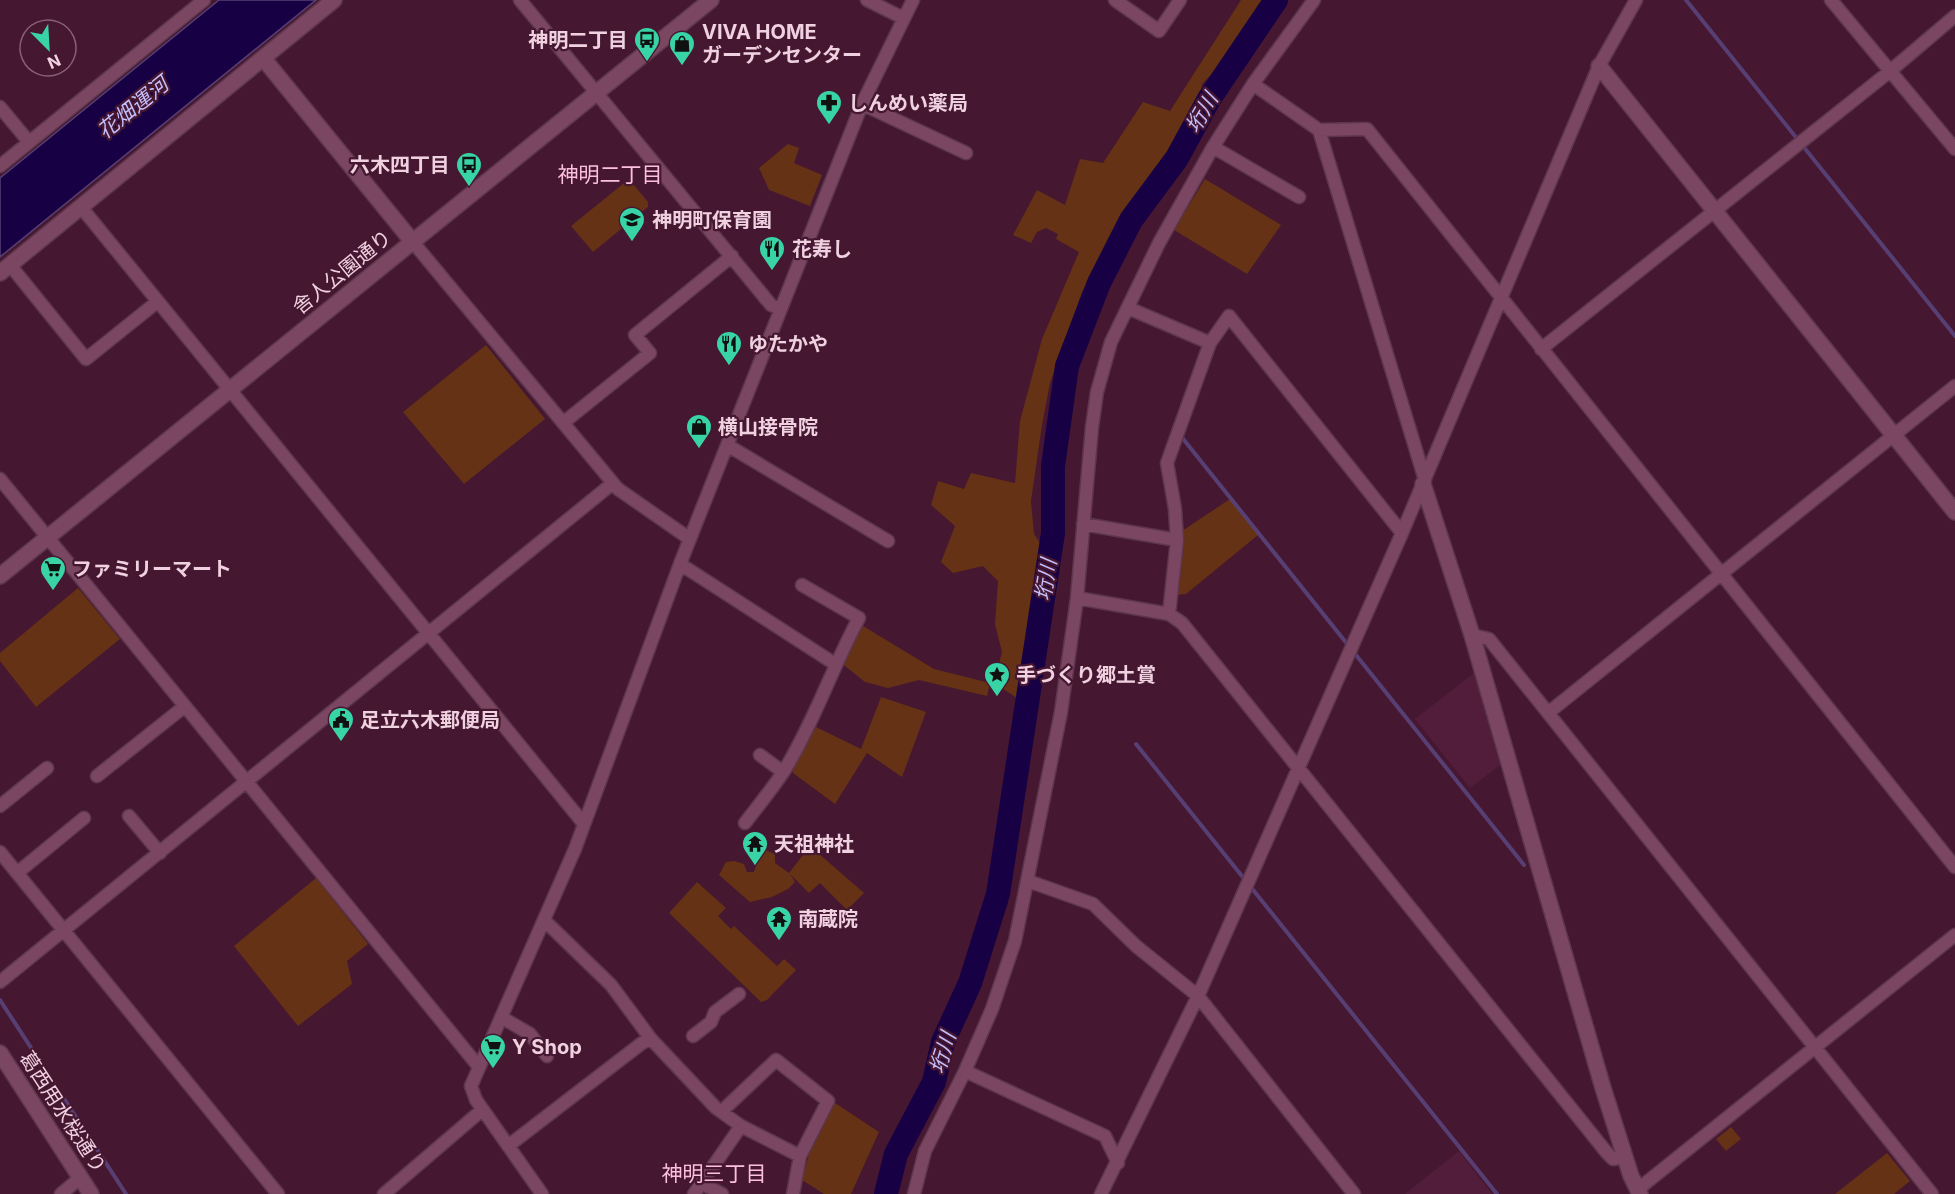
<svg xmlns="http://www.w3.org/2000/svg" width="1955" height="1194" font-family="Inter,'Noto Sans JP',sans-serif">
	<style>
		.built { fill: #521d3b }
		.green { fill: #653215 }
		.water { fill: #170044; stroke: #583f73; stroke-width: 1.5 }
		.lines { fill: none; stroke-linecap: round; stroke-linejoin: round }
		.stream { stroke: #583f73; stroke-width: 4 }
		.river { stroke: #170044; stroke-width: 24 }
		.minor-casing { stroke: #5d364d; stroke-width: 15 }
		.tertiary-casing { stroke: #5d364d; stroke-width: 18 }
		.minor { stroke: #7a4662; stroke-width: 12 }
		.tertiary { stroke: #7a4662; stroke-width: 15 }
		.labels { text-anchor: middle; stroke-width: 4.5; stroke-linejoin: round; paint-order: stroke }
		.poi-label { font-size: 20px; font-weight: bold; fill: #f0d1e0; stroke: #451731; text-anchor: start }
		.street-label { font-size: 20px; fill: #f0d1e0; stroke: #451731 }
		.water-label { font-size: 21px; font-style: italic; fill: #c4bfff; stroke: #451731 }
		.neighbourhood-label { font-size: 21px; fill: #fcbfdd; stroke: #451731 }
	</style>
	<rect width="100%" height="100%" fill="#451731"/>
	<path class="built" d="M1474,673L1500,765L1470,788L1415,719Z
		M1459,1151L1492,1194H1405Z"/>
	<path class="green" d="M1241,0H1267L1223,62L1202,84L1197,110L1108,247L1082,292L1050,383L1042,425L1031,501L1034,534L1042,546L1017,698L994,683L1002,652L995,624L998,581L983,566L953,573L941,562L955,526L931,505L938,481L964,489L971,473L1015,483L1020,421L1042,339L1079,252L1056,239L1058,234L1046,228L1037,232L1031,243L1013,235L1037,190L1065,205L1080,159L1103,163L1143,102L1170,111Z
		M788,144L799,148L794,163L822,175L810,206L769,190L759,168Z
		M629,179L648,202V207L593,252L571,226Z
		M1205,179L1281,225L1247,274L1174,230Z
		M486,345L545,419L464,484L403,412Z
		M1230,499L1258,535L1186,594L1177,595L1182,531Z
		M78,588L120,639L36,707L0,661V653Z
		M863,626L934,669L990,683L987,696L919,680L888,688L865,682L845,666L842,660L859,627Z
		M881,697L926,712L902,777L867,753L835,804L793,773L792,769L816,727L861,749Z
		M810,846L864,893L847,910L820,883L809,893L790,874L795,882L788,889L772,897L750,902L719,875L726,862L734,861L744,864L747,872H754L761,848L775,854V863L789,873Z
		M316,878L368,944L347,961L352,984L298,1026L234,946Z
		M697,882L726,908L718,916L731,929L734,926L777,966L784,959L796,970L767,1000L761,1002L669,913Z
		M835,1103L879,1132L851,1194H824L802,1180L809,1154Z
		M1731,1127L1741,1139L1726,1151L1716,1139Z
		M1887,1153L1910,1181L1894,1194H1835Z"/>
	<path class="water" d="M219,0H316L0,257V178Z"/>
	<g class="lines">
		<path class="stream" d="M1686,0L1955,336
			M1180,435L1524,865
			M1136,744L1497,1194
			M0,1000L126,1194"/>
		<path class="river" d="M886,1194L896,1154L934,1082L943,1042L970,983L998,894L1053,533V466L1067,366L1099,283L1131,220L1177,158L1209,99L1276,0"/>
		<defs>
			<path id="minor" d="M520,0L771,305L780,309
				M867,0L903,18
				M1115,0L1159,31L1180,0
				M1831,0L1955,149
				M1253,84L1319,130L1425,480
				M862,104L966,153
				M0,107L29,142
				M1319,130L1367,129L1955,867
				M1213,147L1299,197
				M0,166L204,0
				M81,207L584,824
				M412,241L618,489L690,539
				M10,265L86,359L157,302
				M1128,308L1210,343
				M1541,349L1889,72L1955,16
				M563,423L650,353L635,335L732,256
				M727,445L888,541
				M0,479L479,1067
				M1083,524L1177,540
				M680,564L835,664
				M1077,598L1169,614L1182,623L1607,1153L1613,1159L1625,1157
				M1169,614L1177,540L1175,509L1167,463L1210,343L1229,316L1402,533
				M1472,635L1489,639L1932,1194
				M1548,713L1955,386
				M760,755L783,772
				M97,776L185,706
				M0,806L47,768
				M129,816L160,853
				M745,823C758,806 772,789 784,771C814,722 832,668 859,618L802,585
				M0,852L278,1194
				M17,873L84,818
				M1028,881L1093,904L1136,946L1198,996L1354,1194
				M544,920L611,985L651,1039
				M0,982L613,483
				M501,1017L530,1034L547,1056
				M693,1036L711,1022L715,1012L739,994
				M965,1071L1105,1136L1118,1163
				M722,1111L776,1060L828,1101L800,1156L793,1194
				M508,1146L642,1043L651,1039L716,1108L741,1126L800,1156
				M701,1183L722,1194
				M1637,1190L1955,935
				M61,1194L80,1178
				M384,1194L482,1110
				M542,1194L476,1100L471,1086L575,849L680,564L862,104L913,0
				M694,1194L741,1126
				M914,1194L925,1151L965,1071L992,1009L1015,941L1061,712L1077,598L1092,427L1097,392L1111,342L1159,243L1213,147L1253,84L1314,0
				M1101,1194L1198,996L1402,533L1599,66L1636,0"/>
			<path id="tertiary" d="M263,58L412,241
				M1599,66L1955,512
				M0,273L334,0
				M1423,484L1472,635L1603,1088L1631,1176L1640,1194
				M0,576L711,0
				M0,1053L91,1194"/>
		</defs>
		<use href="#minor" class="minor-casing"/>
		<use href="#tertiary" class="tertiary-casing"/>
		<use href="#minor" class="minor"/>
		<use href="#tertiary" class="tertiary"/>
	</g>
	<defs>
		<symbol id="bus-pin" viewBox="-11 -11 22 30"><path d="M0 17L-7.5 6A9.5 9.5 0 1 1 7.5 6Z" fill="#38d4a6" stroke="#451731"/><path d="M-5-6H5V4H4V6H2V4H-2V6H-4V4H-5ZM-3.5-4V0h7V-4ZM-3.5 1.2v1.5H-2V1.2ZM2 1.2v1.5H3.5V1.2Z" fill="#111"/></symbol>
		<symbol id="shop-pin" viewBox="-11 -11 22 30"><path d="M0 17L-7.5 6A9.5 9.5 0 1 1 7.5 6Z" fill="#38d4a6" stroke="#451731"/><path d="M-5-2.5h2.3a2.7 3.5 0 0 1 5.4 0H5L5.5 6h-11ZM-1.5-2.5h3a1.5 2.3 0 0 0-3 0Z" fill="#111"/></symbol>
		<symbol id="pharmacy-pin" viewBox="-11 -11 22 30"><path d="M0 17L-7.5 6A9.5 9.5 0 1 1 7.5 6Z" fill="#38d4a6" stroke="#451731"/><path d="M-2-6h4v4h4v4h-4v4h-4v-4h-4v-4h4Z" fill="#111"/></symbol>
		<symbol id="school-pin" viewBox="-11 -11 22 30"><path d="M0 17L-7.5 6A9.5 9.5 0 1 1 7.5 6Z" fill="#38d4a6" stroke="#451731"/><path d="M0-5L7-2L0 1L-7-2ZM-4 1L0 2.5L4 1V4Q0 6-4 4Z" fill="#111"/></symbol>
		<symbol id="restaurant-pin" viewBox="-11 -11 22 30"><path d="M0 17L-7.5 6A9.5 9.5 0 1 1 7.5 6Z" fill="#38d4a6" stroke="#451731"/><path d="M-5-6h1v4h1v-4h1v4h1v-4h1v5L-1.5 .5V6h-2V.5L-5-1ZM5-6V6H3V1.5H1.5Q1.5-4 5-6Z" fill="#111"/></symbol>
		<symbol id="supermarket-pin" viewBox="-11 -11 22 30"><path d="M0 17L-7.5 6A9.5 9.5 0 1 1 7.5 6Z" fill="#38d4a6" stroke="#451731"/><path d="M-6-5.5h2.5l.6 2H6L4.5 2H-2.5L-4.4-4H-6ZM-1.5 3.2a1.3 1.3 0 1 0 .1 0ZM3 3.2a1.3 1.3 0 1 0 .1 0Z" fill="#111"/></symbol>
		<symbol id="sight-pin" viewBox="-11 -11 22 30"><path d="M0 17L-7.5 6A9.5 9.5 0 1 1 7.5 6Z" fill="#38d4a6" stroke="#451731"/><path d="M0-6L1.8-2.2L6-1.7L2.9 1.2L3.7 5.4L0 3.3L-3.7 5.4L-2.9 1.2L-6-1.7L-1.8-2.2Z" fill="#111"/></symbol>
		<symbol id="civic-pin" viewBox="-11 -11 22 30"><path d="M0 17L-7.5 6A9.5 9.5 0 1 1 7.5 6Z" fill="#38d4a6" stroke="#451731"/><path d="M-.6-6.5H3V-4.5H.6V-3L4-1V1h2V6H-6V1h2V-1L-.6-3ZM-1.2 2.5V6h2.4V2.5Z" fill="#111"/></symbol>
		<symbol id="temple-pin" viewBox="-11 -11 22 30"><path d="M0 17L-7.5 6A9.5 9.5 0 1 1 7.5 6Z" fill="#38d4a6" stroke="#451731"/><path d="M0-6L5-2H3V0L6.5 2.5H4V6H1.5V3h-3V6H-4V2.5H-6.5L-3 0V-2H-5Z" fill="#111"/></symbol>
	</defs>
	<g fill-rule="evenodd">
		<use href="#bus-pin" x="632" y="25" width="30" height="40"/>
		<use href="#shop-pin" x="667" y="29" width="30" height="40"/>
		<use href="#pharmacy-pin" x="814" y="88" width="30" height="40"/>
		<use href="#bus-pin" x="454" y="150" width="30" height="40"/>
		<use href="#school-pin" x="617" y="205" width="30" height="40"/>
		<use href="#restaurant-pin" x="757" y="234" width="30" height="40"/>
		<use href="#restaurant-pin" x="714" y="329" width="30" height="40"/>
		<use href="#shop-pin" x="684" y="412" width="30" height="40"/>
		<use href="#supermarket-pin" x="38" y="554" width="30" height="40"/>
		<use href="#sight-pin" x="982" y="660" width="30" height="40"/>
		<use href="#civic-pin" x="326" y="705" width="30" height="40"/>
		<use href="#temple-pin" x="740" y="829" width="30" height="40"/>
		<use href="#temple-pin" x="764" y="904" width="30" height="40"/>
		<use href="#supermarket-pin" x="478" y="1032" width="30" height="40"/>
	</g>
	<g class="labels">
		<g class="poi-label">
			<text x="702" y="39">VIVA HOME<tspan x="702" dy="23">ガーデンセンター</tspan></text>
			<text x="628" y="47" text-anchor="end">神明二丁目</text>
			<text x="848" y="110">しんめい薬局</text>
			<text x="450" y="172" text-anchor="end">六木四丁目</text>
			<text x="652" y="227">神明町保育園</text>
			<text x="792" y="256">花寿し</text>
			<text x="748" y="351">ゆたかや</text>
			<text x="718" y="434">横山接骨院</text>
			<text x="72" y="576">ファミリーマート</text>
			<text x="1016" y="682">手づくり郷土賞</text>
			<text x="360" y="727">足立六木郵便局</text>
			<text x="774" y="851">天祖神社</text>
			<text x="798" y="926">南蔵院</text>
			<text x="512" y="1054">Y Shop</text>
		</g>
		<g class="street-label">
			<text transform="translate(342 272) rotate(-39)" y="7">舎人公園通り</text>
			<text transform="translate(63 1112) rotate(57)" y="7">葛西用水桜通り</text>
		</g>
		<g class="water-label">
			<text transform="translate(133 108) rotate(-39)" y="7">花畑運河</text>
			<text transform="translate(1202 113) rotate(-60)" y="7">垳川</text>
			<text transform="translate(1046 580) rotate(-81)" y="7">垳川</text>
			<text transform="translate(943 1053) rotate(-73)" y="7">垳川</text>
		</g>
		<g class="neighbourhood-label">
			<text x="610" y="182">神明二丁目</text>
			<text x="714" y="1181">神明三丁目</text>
		</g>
	</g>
	<g transform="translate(48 48) rotate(156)"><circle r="28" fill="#451731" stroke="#896177" stroke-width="1.5"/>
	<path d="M0-4.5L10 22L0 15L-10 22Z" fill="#38d4a6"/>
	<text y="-9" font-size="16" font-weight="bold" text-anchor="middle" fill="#f0d1e0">N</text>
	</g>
</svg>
